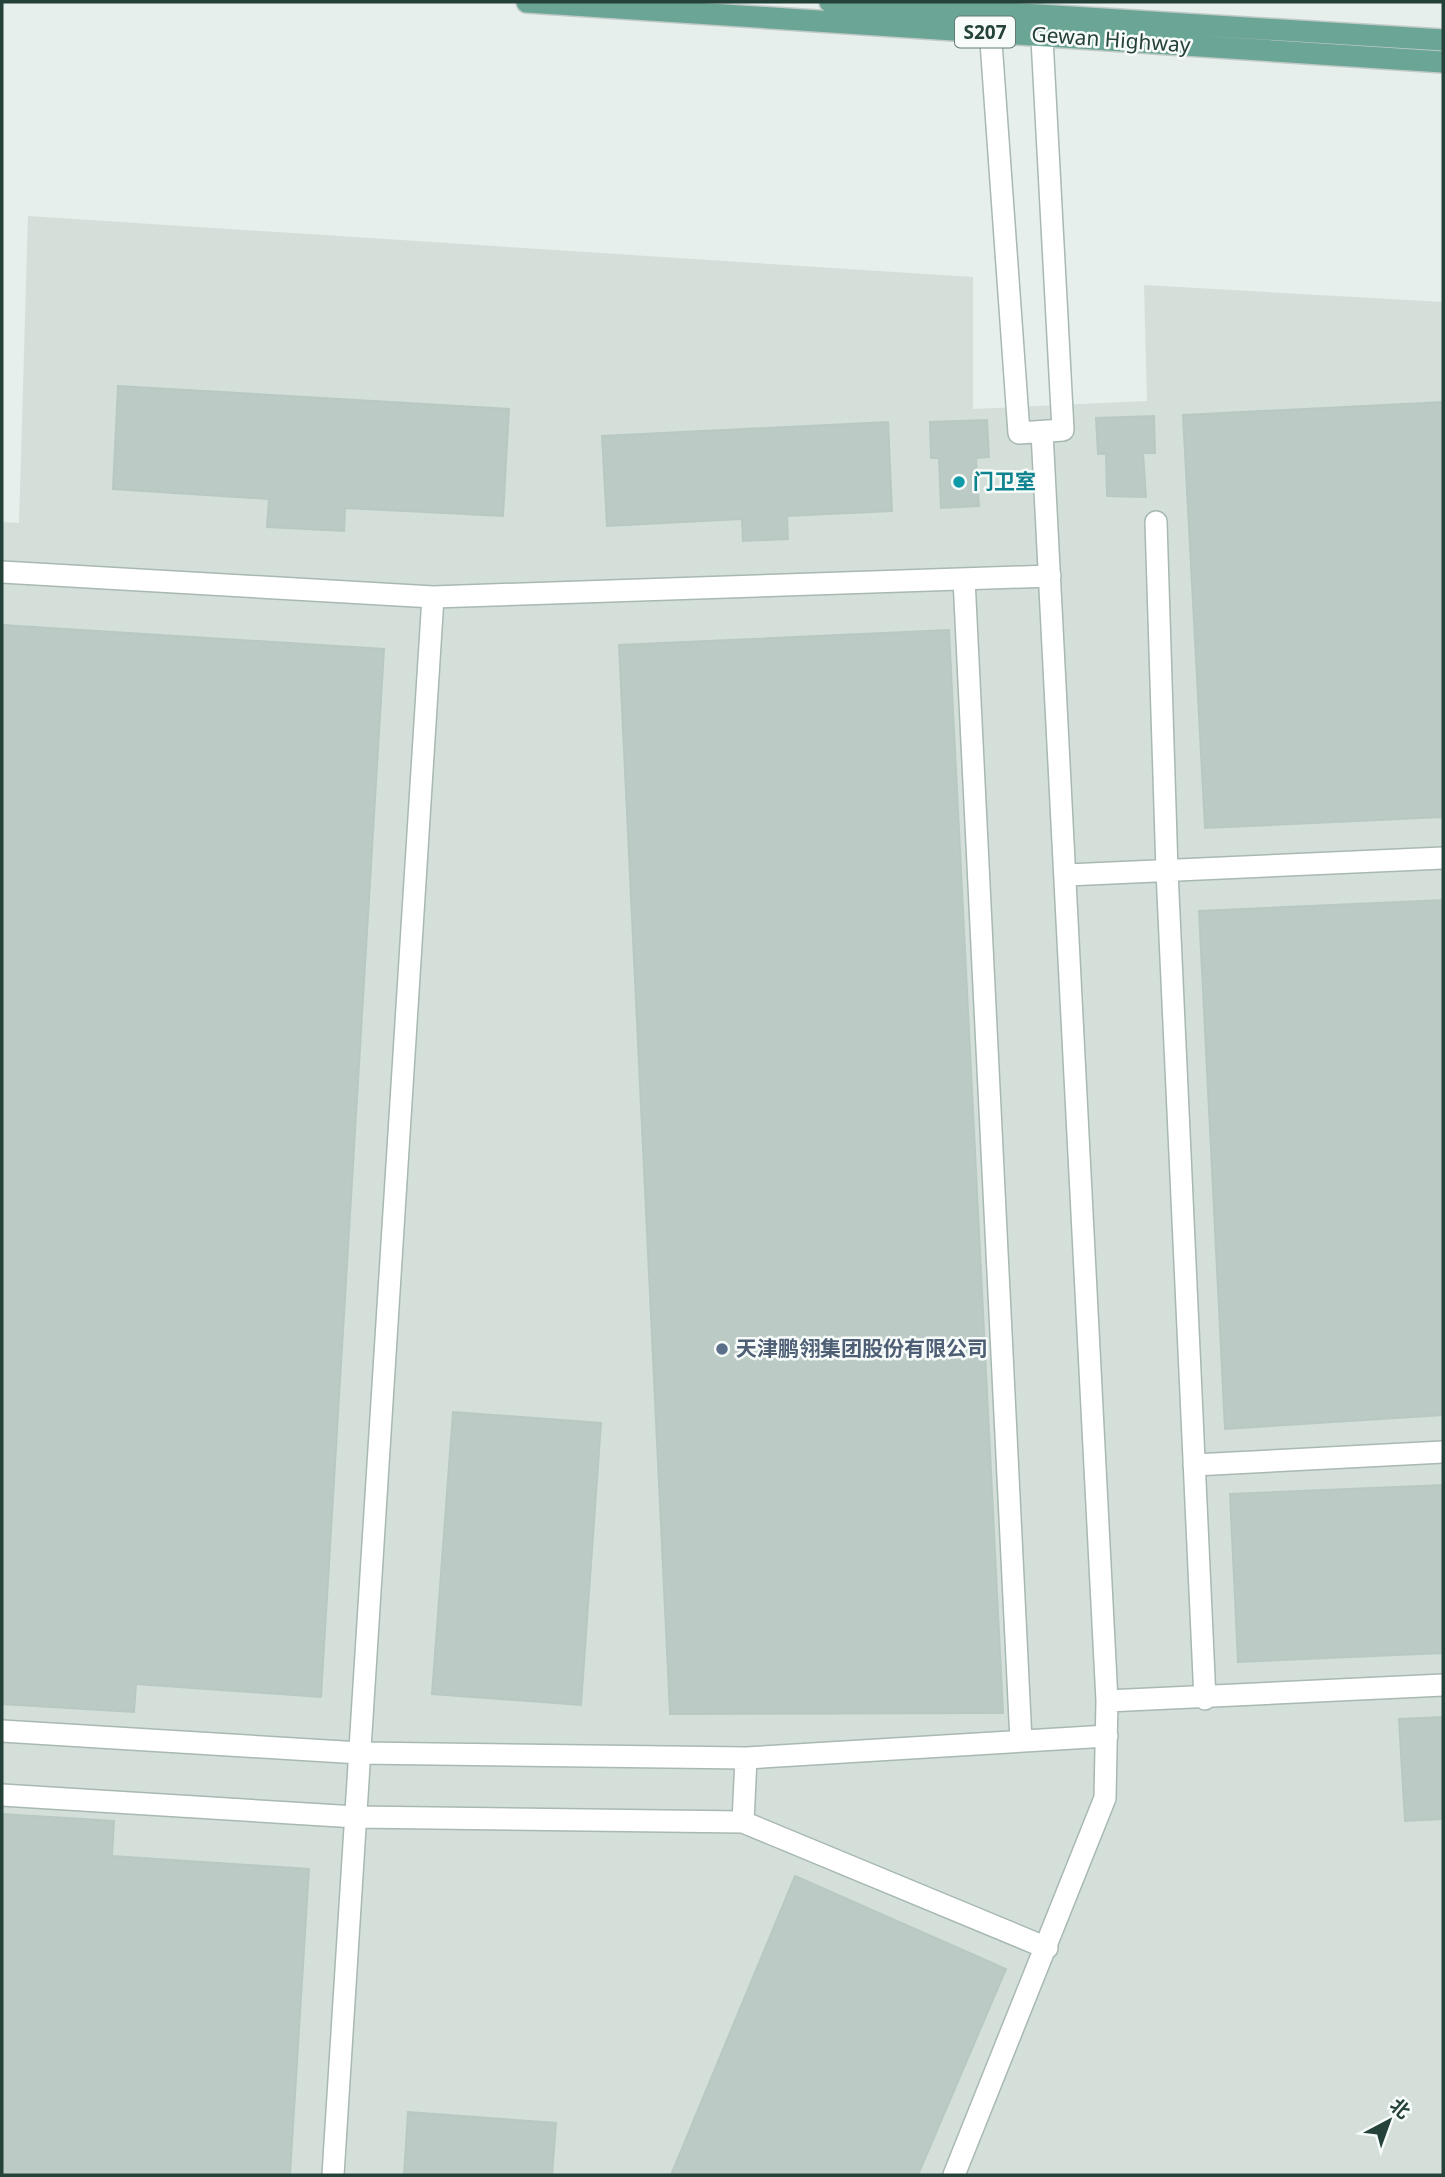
<svg xmlns="http://www.w3.org/2000/svg" width="1445" height="2177" font-family="'Noto Sans','Noto Sans SC',sans-serif">
	<style>
		.built { fill: #d4dfda }
		.building { fill: #bbcac4; stroke: #b8c9c2; stroke-width: 2 }
		.lines { fill: none; stroke-linecap: round; stroke-linejoin: round }
		.minor-casing { stroke: #a8b8b2; stroke-width: 24 }
		.major-casing { stroke: #c2cac8; stroke-width: 24 }
		.minor { stroke: #fff; stroke-width: 21 }
		.major { stroke: #6aa596; stroke-width: 21 }
		.culture-dot { fill: #0f9aa8; stroke: #f7fbf9; stroke-width: 2.5 }
		.service-dot { fill: #5c6f8a; stroke: #f7fbf9; stroke-width: 2.5 }
		.labels { text-anchor: middle; stroke-width: 5; stroke-linejoin: round; paint-order: stroke }
		.shield { fill: #f7fbf9; stroke: #637a73; stroke-width: 2 }
		.shield-label { font-size: 19px; font-weight: bold; fill: #24423a }
		.street-label { font-size: 21px; fill: #24423a; stroke: #f7fbf9 }
		.culture-label { font-size: 21px; font-weight: bold; fill: #0d838f; stroke: #f7fbf9; text-anchor: start }
		.service-label { font-size: 21px; font-weight: bold; fill: #4e5e75; stroke: #f7fbf9; text-anchor: start }
	</style>
	<rect width="100%" height="100%" fill="#e6efeb"/>
	<path class="built" d="M28,216L973,277V409L1147,401L1144,285L1443,302V2175H2V522L19,523Z"/>
	<path class="building" d="M118,386L509,409L503,516L345,508L344,531L267,527L269,499L113,489Z
		M1443,402V817L1205,828L1183,415Z
		M1154,416L1155,453H1143L1146,497L1107,496L1106,454H1098L1096,418Z
		M987,420L989,457L976,458L979,506L941,508L939,458H931L930,422Z
		M888,422L892,511L787,516L788,539L743,541L742,519L607,526L602,436Z
		M2,625L384,649L321,1697L136,1684L134,1712L2,1704Z
		M949,630L1003,1713L670,1714L619,645Z
		M1443,900V1415L1225,1429L1199,911Z
		M453,1412L601,1423L581,1705L432,1694Z
		M1443,1485V1653L1238,1662L1230,1494Z
		M1443,1717V1819L1405,1821L1399,1719Z
		M2,1814L114,1821L112,1856L309,1869L290,2175H2Z
		M795,1876L1006,1969L918,2175H671Z
		M408,2112L556,2123L552,2175H404Z"/>
	<g class="lines">
		<defs>
			<path id="minor" d="M989,14L1019,433L1063,430L1041,20
				M1156,522L1167,871L1205,1699
				M2,572L433,597L1050,576
				M964,579L1021,1741
				M1067,875L1443,858
				M1194,1465L1443,1452
				M1107,1701L1443,1685
				M2,1731L360,1753L746,1758L1107,1736
				M746,1758L743,1822L1047,1948
				M2,1795L356,1817L743,1822
				M333,2175L433,597
				M954,2175L1105,1798L1107,1701L1042,432"/>
			<path id="major" d="M527,2L1443,62
				M830,2L1443,40"/>
		</defs>
		<use href="#minor" class="minor-casing"/>
		<use href="#major" class="major-casing"/>
		<use href="#minor" class="minor"/>
		<use href="#major" class="major"/>
	</g>
	<circle class="culture-dot" cx="959" cy="482" r="7"/>
	<circle class="service-dot" cx="722" cy="1349" r="7"/>
	<g class="labels">
		<rect class="shield" x="955" y="16.5" width="60" height="31" rx="5"/>
		<g class="shield-label">
			<text x="985" y="39">S207</text>
		</g>
		<g class="street-label">
			<text transform="translate(1111 40) rotate(4)" y="7">Gewan Highway</text>
		</g>
		<g class="culture-label">
			<text x="973" y="489">门卫室</text>
		</g>
		<g class="service-label">
			<text x="736" y="1356">天津鹏翎集团股份有限公司</text>
		</g>
	</g>
	<rect width="1445" height="2177" fill="none" stroke="#24423a" stroke-width="7"/>
	<g transform="translate(1389 2121) rotate(41)" stroke="#f7fbf9" stroke-width="5" paint-order="stroke">
	<path d="M0-5L12 26L0 18L-12 26Z" fill="#24423a"/>
	<text y="-10" font-size="19" font-weight="bold" text-anchor="middle" fill="#24423a">北</text>
	</g>
</svg>
